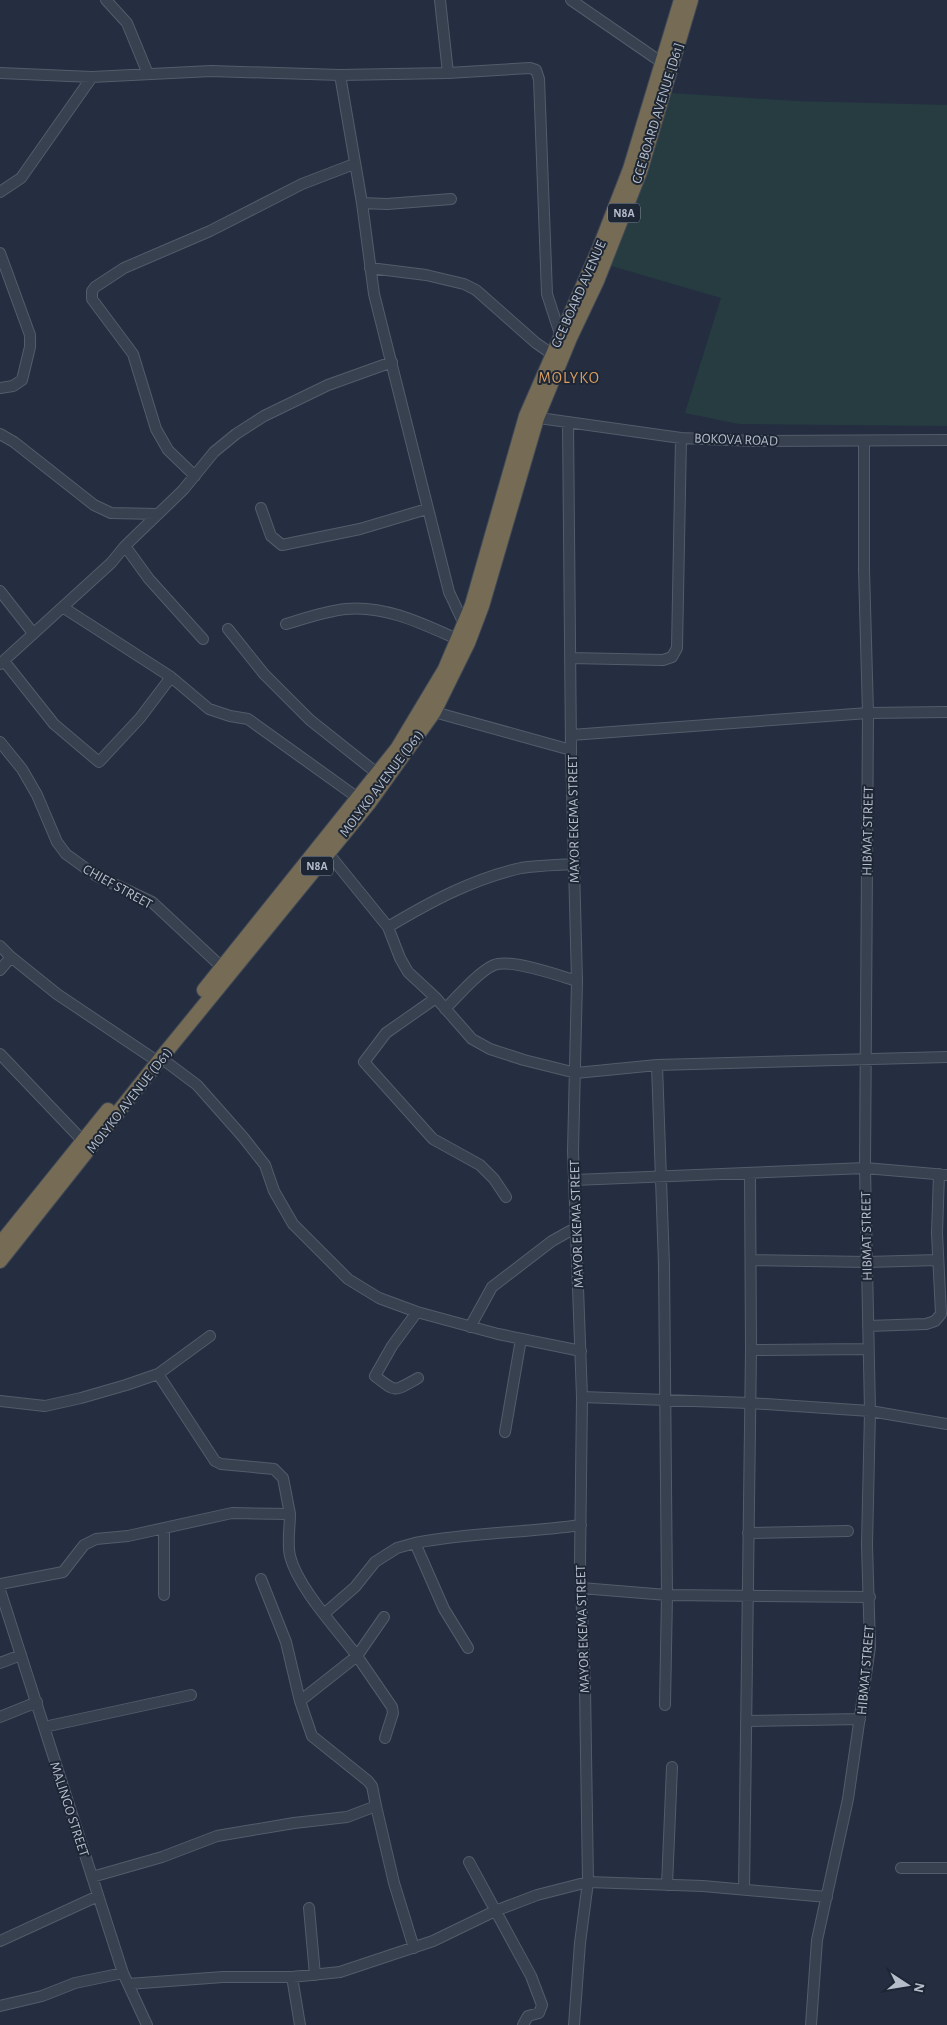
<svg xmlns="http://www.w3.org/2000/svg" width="947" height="2025" font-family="'Alegreya Sans',sans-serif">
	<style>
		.green { fill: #263c41 }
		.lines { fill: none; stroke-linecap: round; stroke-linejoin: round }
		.minor-casing { stroke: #535c6a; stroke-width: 12 }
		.highway-casing { stroke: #404957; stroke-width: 16 }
		.minor { stroke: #384150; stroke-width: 10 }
		.highway { stroke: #766b55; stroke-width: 14 }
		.labels { text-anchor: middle; stroke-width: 4; stroke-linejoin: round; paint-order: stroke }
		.shield { fill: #1d2635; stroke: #878f9d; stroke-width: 1 }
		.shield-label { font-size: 12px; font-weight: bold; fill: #b5bcca }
		.street-label { font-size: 14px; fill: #b5bcca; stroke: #1d2635 }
		.quarter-label { font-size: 16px; letter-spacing: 1px; fill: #d99c61; stroke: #1d2635 }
	</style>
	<rect width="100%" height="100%" fill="#242e40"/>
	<path class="green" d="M672,93L795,101L947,105V426L739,424L685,413L721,298L608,265L644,175Z"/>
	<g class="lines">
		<defs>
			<path id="minor" d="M106,0L127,23L148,74
				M440,0L448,73
				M571,0L661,62
				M0,73L92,77L211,71L340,75L448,73L530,68L536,70L539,79L547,294L560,334
				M340,75L362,203L374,294L449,592L464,624
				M0,192L21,178L92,77
				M362,203L387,204L451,199
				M0,253L30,335V347L22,380L13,386L0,388
				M370,268L426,275L464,284L476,290L536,343L552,354
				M532,417L681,438L754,441L947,440
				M568,423L571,750L577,981L573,1151L582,1397L580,1562L585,1688L588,1882L580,1943L574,2025
				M0,434L14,442L94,505L111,513L157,514
				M195,476L168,450L156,429L133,354L92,299V291L95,287L124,268L210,231L302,184L354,164
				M261,508L271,536L282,545L360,529L427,509
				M125,546L149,579L203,639
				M0,591L33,633
				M64,608L171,677
				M286,624C306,618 326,611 346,609C385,605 423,624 457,639
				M228,629L264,674L310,720L378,774
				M571,658L663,660L672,657L677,648L681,438
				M4,661L54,724L99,762L140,718L171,677L209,709L230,716L248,719L358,798
				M0,664L111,563L125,546L183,490L214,452L236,434L264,416L328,385L392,362
				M434,712L571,750
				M571,735L868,713L947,712
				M0,742L22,769L37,795L57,842L66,854L95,875L152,902L226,971
				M328,853L388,927L400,958L408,972L436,998L472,1039L490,1049L524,1060L576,1073L657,1065L947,1057
				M388,927C430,902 472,879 521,868C538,865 557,865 574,864
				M0,946L11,957L0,970
				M11,957L57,994L151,1057
				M436,998L386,1033L364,1062L433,1139L480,1165L494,1179L506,1197
				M445,1009C458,996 478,972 494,965C510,958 560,976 577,981
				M0,1054L83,1141
				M161,1058L197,1085L243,1137L265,1165L274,1191L293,1224L348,1279L379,1298L417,1312L498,1334L581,1351
				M574,1180L865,1168L947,1175
				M751,1260L867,1262L938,1260
				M417,1312L392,1346L375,1376C397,1393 393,1392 418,1378
				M868,1326L926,1324L935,1321L941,1314L937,1233L939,1174
				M470,1327L492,1287L552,1241L577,1227
				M751,1350L868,1349
				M158,1374L215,1461L221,1464L274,1469L283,1478L290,1514
				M582,1397L749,1403L870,1411L947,1424
				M0,1401L45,1406L81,1398L126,1385L158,1374L210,1336
				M505,1432L521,1339
				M164,1528V1595
				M748,1533L848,1531
				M415,1543C470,1532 526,1533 581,1525
				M0,1584L63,1572L84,1545L96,1539L128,1536L232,1513L290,1514C290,1527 287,1543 290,1556C298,1588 337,1629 357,1656L300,1701
				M581,1588L667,1595L664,1265L657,1065
				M0,1590L123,1973L147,2025
				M325,1613L355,1587L375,1562L397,1548L415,1543L444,1609L468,1648
				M384,1617L357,1656L392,1707L393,1713L385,1738
				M0,1663L21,1655
				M665,1705L667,1595L870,1597
				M0,1717L37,1702
				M746,1721L860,1719
				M44,1727L191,1695
				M376,1806L394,1883L414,1948
				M469,1862L531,1976L542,2005L539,2013L528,2016L523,2025
				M901,1868H947
				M92,1877L162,1857L217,1836L294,1823L347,1817L376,1806L372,1786L368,1781L312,1736L300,1701L286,1642L261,1579
				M667,1885L672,1767
				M744,1889L751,1350L750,1174
				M309,1908L315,1975
				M0,1941L98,1896
				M292,1977L300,2025
				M128,1984L223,1977H292L340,1972L433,1941L495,1911L537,1895L588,1882L703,1886L827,1897
				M0,2006L42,1996L75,1983L123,1973
				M811,2025L817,1940L848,1799L870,1647L867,1545L870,1411L865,1168L868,713L864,570V441"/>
			<path id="highway" d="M204,990L397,749L445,669L472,605L526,416L599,249L630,169L681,0
				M0,1244L108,1110
				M0,1261L161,1058L369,803L434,712L468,643L482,606L537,418L570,338L597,281L640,172L691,0"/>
		</defs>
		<use href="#minor" class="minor-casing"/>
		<use href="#highway" class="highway-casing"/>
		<use href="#minor" class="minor"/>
		<use href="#highway" class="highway"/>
	</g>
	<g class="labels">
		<g class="shield">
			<rect x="608" y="203.5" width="32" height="19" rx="4"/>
			<rect x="301" y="856.5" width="32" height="19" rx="4"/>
		</g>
		<g class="shield-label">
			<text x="624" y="217">N8A</text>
			<text x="317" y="870">N8A</text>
		</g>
		<g class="street-label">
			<text transform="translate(657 113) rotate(-73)" y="5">GCE BOARD AVENUE [D61]</text>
			<text transform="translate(578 294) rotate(-66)" y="5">GCE BOARD AVENUE</text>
			<text transform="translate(736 439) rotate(2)" y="5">BOKOVA ROAD</text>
			<text transform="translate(381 783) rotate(-53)" y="5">MOLYKO AVENUE (D61)</text>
			<text transform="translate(573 819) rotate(-91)" y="5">MAYOR EKEMA STREET</text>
			<text transform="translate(867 831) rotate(-89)" y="5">HIBMAT STREET</text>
			<text transform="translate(118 886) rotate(29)" y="5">CHIEF STREET</text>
			<text transform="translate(129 1100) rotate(-52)" y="5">MOLYKO AVENUE (D61)</text>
			<text transform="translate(576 1224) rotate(-92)" y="5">MAYOR EKEMA STREET</text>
			<text transform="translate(866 1236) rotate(-91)" y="5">HIBMAT STREET</text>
			<text transform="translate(582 1629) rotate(-92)" y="5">MAYOR EKEMA STREET</text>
			<text transform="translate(865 1670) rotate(-85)" y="5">HIBMAT STREET</text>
			<text transform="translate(70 1809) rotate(72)" y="5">MALINGO STREET</text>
		</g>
		<g class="quarter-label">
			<text x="569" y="383">MOLYKO</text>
		</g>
	</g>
	<g transform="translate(907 1985) rotate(102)" stroke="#1d2635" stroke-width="4" paint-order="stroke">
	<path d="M0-4L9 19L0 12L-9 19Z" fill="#b5bcca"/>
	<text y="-8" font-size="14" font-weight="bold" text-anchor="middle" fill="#b5bcca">N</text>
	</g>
</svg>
